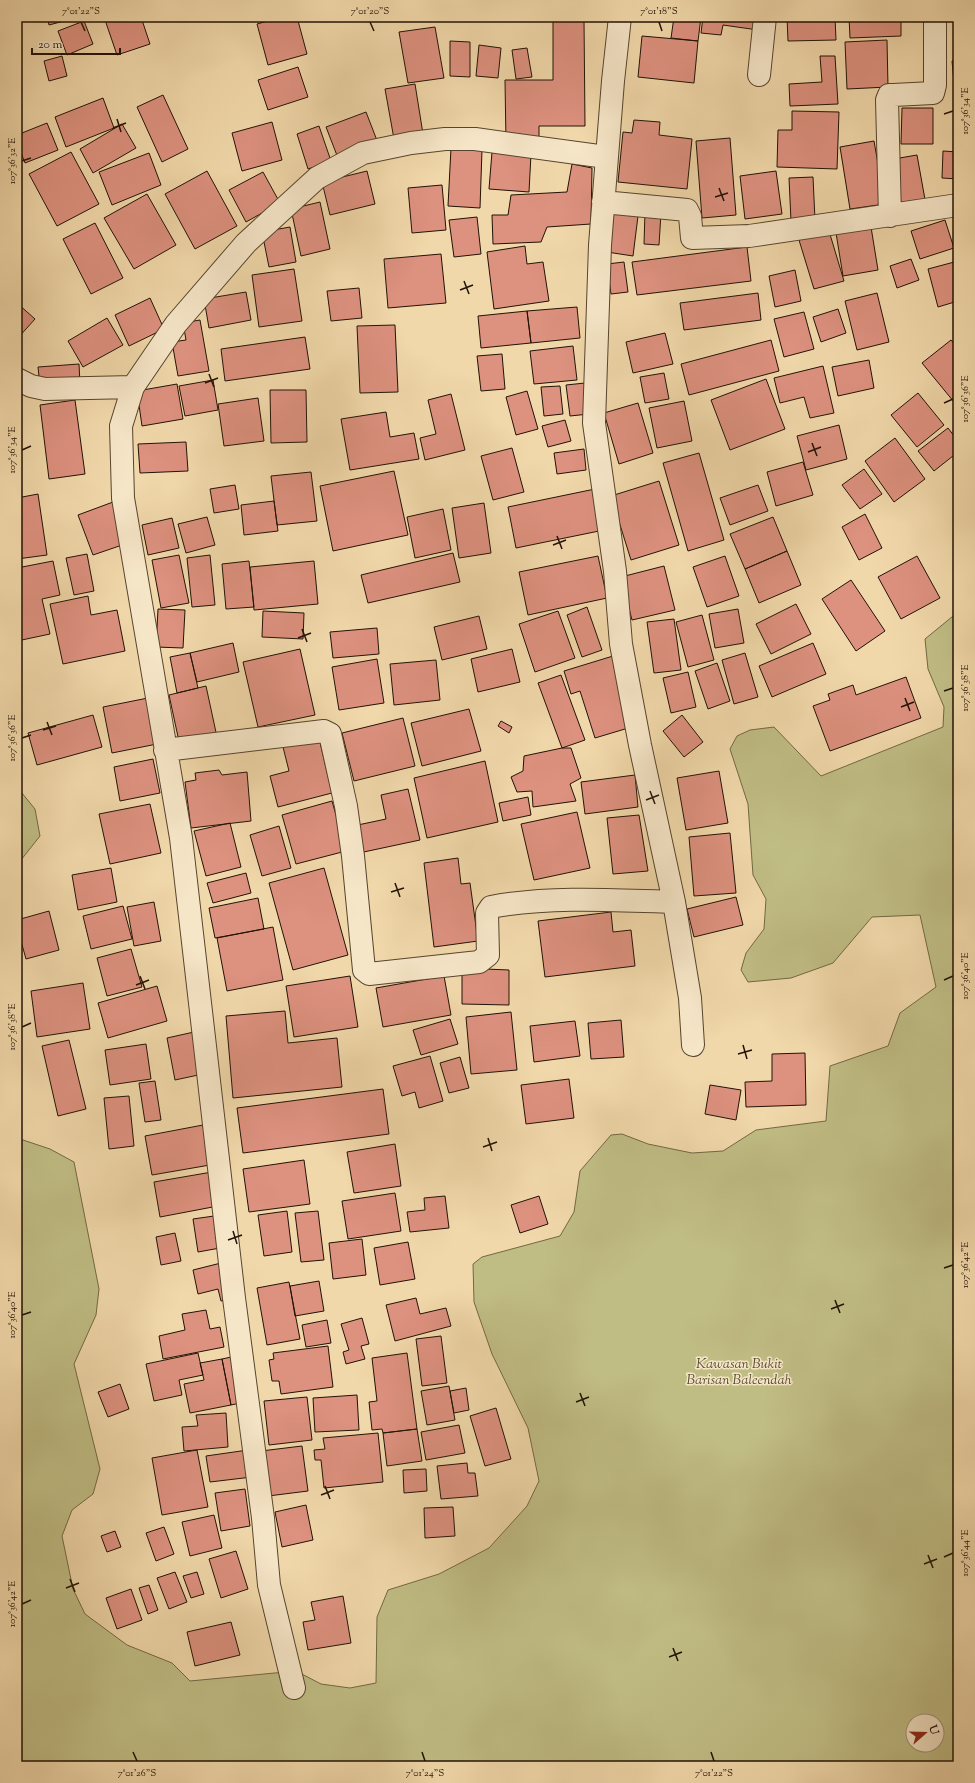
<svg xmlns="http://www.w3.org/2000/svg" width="975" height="1783" font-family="'Sorts Mill Goudy',serif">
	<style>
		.green { fill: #c0bd84; stroke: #716844; fill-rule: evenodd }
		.building { fill: #dd917f; stroke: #221205 }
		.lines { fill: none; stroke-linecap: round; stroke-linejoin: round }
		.minor-casing { stroke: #56442e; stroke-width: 24 }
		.minor { stroke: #f6e6c8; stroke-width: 22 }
		.ticks { fill: none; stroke: #221205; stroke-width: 1.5 }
		.labels { text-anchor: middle; stroke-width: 3; stroke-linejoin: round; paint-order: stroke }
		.park-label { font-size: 14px; font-style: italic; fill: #594e31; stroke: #f6e6c8 }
		.neatline { fill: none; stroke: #221205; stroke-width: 1.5 }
		.ticks-label { font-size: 10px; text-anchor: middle; fill: #221205 }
	</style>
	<rect width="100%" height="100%" fill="#f1d8aa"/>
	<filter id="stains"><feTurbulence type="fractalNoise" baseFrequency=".005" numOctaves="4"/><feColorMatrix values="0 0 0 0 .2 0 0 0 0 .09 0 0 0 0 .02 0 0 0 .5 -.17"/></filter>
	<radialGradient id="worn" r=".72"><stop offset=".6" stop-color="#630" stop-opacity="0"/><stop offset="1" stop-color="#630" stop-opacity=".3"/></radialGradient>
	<path class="green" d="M958,612V1766H17V1138L50,1149L74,1162L99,1289L96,1315L74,1364L100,1469L93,1494L72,1510L62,1536L73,1589L85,1614L127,1645L172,1663L190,1681L296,1671L321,1684L350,1688L376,1683L377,1617L388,1590L439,1574L489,1548L527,1506L539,1481L528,1428L492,1354L474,1302L473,1264L482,1257L560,1236L574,1212L580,1171L611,1135L622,1134L648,1144L692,1153L723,1151L756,1130L826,1121L830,1066L888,1046L900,1013L936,987L920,915L872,917L833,963L791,978L748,982L741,970L746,953L764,929L766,899L753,875L748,804L730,749L737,736L750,730L774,727L821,776L943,727L944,707L928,669L925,639ZM913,1721H937V1745H913Z
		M17,787L35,809L40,836L17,865Z"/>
	<path class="building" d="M47,17H79L49,25Z
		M104,17H141L150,44L117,55Z
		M282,17H297L307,54L268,65L257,24Z
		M674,17H701L698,41L671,38Z
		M703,17H759L758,30L723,25L721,35L701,33Z
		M787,17H835L836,40L788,41Z
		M849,17H901V36L850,38Z
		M553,20H584L585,126H539V143H506L505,80H553Z
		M84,21L93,44L67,55L58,31Z
		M435,27L444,78L408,83L399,32Z
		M642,36L698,41L694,83L638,77Z
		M887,40L888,87L847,89L845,42Z
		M450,41L470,42V77L450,76Z
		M479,45L501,48L498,78L476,76Z
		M527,48L532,77L516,79L512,50Z
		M62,56L67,76L49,81L44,61Z
		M820,56H835L838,104L790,106L789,84L822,82Z
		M958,60V124L952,61Z
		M298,67L308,97L268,110L258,80Z
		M415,84L423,134L394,139L385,89Z
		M163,95L188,149L162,162L137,107Z
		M103,98L114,128L66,147L55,117Z
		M902,108H933V144H901Z
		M792,111L839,112L837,169L777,167L778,130H792Z
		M366,112L378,143L338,158L326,127Z
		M634,120L660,122L659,135L692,139L687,189L618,182L623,132L632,133Z
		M272,122L282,160L242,171L232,133Z
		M47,123L58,150L25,163L17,143V135Z
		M122,124L136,148L93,173L80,149Z
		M319,126L331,161L308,169L297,134Z
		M730,138L736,215L702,218L696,141Z
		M874,141L885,204L850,209L840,147Z
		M451,148L482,150L480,208L448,206Z
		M943,151L958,152V179L942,178Z
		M71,152L99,204L57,226L29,174Z
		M492,152L531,154L529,192L489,189Z
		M149,153L161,185L112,205L99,172Z
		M917,155L926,205L898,211L888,160Z
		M572,164L592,168L591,224L547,227L541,242L493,244L492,215H508L511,195L567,192Z
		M207,171L237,226L195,249L165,194Z
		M367,171L375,204L330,215L322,182Z
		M776,171L782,214L745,219L740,176Z
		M263,172L280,203L246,222L229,190Z
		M813,177L815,220L791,221L789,178Z
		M442,185L446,230L412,233L408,188Z
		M147,194L176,245L134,269L104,218Z
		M320,202L330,249L301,256L291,209Z
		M613,212L638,216L633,256L607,252Z
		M645,212L661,213L659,245L644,244Z
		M477,217L481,254L454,257L449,220Z
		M945,220L954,248L920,259L911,231Z
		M95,223L123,278L91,294L63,239Z
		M290,227L296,262L269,267L262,232Z
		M871,227L878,270L843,276L836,233Z
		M829,231L844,281L814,289L799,240Z
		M525,246L527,264L543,262L549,301L494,309L487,252Z
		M747,247L751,281L637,295L632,262Z
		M441,254L446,303L388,308L384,259Z
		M911,259L919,280L897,288L890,266Z
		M958,261V301L938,307L928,269Z
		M624,262L628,292L611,294L607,264Z
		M294,269L302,321L259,327L252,275Z
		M795,270L801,301L775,307L769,276Z
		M359,288L362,318L331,321L327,291Z
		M246,292L251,320L209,328L204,299Z
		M758,293L761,320L684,330L680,303Z
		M877,293L889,342L857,350L845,301Z
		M150,298L164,329L129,346L115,315Z
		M17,303L35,319L17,339Z
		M577,307L580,338L531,343L527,311Z
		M838,309L846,333L821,342L813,317Z
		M527,311L531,343L481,348L478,316Z
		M804,312L814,349L784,357L774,319Z
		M107,318L123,345L83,367L68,341Z
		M200,320L209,371L178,376L172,342L186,340L183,323Z
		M395,325L398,392L360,393L357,326Z
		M665,333L673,364L633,373L626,342Z
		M305,337L310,369L225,381L221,349Z
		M771,340L779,371L689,395L681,364Z
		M951,340L958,348V399L954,402L922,363Z
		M573,346L577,380L534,384L530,351Z
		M502,354L505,389L481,391L477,356Z
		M869,360L874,388L838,396L832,367Z
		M79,364L80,384L40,386L38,367Z
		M823,366L834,413L810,418L804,397L780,403L774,378Z
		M664,373L669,399L645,403L640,377Z
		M766,379L785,429L730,450L711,400Z
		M213,380L218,410L185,416L179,386Z
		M585,383L589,414L570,416L566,385Z
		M177,384L183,419L142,426L137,391Z
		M560,386L563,414L544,416L541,387Z
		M270,390H306L307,442L271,443Z
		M527,391L538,429L516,435L506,397Z
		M918,393L944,425L917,447L891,415Z
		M451,394L465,450L425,460L420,438L436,434L428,400Z
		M258,398L264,441L224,446L218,404Z
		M75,400L85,474L49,479L40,405Z
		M684,401L692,441L657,448L649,408Z
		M638,403L653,453L619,464L604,413Z
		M386,412L390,437L414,433L419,459L350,470L341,419Z
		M565,420L571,441L548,447L542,426Z
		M839,425L847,459L806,470L797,436Z
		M948,428L958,441V452L934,471L918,451Z
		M895,438L925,479L894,502L865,461Z
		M186,442L188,471L140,473L138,444Z
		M512,448L524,492L493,500L481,456Z
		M584,449L586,470L557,474L554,453Z
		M699,453L724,540L688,551L663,463Z
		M803,462L813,495L776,506L767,472Z
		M864,469L882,494L860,509L842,485Z
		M394,471L408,535L333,551L320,486Z
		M311,472L317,521L277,525L271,476Z
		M659,481L679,545L631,560L611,496Z
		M235,485L239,509L214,513L210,489Z
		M758,485L768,511L730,525L720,498Z
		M595,489L604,530L516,548L508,507Z
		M38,494L47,555L17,559V498Z
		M274,501L278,531L244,535L241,505Z
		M113,502L128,543L93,555L78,515Z
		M484,503L491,553L459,558L452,508Z
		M443,509L451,550L415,558L407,517Z
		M865,514L882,548L859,560L842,527Z
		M207,517L215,545L186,553L178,524Z
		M773,517L787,551L745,569L730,534Z
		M172,518L179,548L148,555L142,525Z
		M787,551L801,585L759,603L745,569Z
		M453,553L460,582L368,603L361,575Z
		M87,554L94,591L74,595L66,558Z
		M179,555L189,603L161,608L152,560Z
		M210,555L215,605L192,607L187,558Z
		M598,556L607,598L528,615L519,572Z
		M725,556L739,596L707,607L693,567Z
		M917,556L940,598L901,619L878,577Z
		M53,561L60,595L42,599L50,634L17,641V568Z
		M249,561L254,607L226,609L222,564Z
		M314,561L318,604L254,610L250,567Z
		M664,566L675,610L632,620L621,577Z
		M851,580L885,631L856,651L822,599Z
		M88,596L91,615L117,610L125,651L63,664L50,604Z
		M796,604L811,634L771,654L756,624Z
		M587,607L602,650L582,657L567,615Z
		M158,609L185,610L183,648L156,647Z
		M738,609L744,643L715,648L709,614Z
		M263,611L304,613L303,639L262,637Z
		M558,611L575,658L535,672L519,624Z
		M702,615L714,660L688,667L676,622Z
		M479,616L487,649L442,660L434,627Z
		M674,619L681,670L654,673L647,622Z
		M377,628L379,654L333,658L330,632Z
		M233,643L239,672L197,682L190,653Z
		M813,643L826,674L772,697L759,666Z
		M300,649L315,715L258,727L243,662Z
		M512,649L520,682L478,692L471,659Z
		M190,653L198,688L177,693L170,657Z
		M745,653L758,697L734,704L722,660Z
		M613,656L635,726L595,738L580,691L571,694L564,671Z
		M377,659L384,703L339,710L332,667Z
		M436,660L440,700L394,705L390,664Z
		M717,663L730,701L708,709L695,671Z
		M688,672L696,707L671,713L663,678Z
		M561,675L585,740L562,748L538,683Z
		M906,677L921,718L830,751L813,706L830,700L828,694L853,685L856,695Z
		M206,686L217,737L180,746L169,695Z
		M153,697L162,743L112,753L103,707Z
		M469,709L481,751L422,766L411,723Z
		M93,715L102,747L37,765L28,733Z
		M682,715L703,742L684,757L663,731Z
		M403,718L415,766L354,781L342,733Z
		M501,721L512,727L509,733L498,726Z
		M319,738L332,793L278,807L270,776L289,771L283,747Z
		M562,748H571L581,778L570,784L576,801L533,807L532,791L517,792L511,777L523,771L524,756Z
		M153,759L160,793L120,801L114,767Z
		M485,761L498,822L427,838L414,778Z
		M219,770L222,775L247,772L251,821L191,828L185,782L196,780L195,773Z
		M719,771L728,823L686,830L677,778Z
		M635,775L638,807L585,814L581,782Z
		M408,789L420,840L359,853L353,826L386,819L381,795Z
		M528,797L531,815L503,821L499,803Z
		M332,801L346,851L296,864L282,815Z
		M150,804L161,853L110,864L99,814Z
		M577,812L590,868L534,880L521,824Z
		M639,815L648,871L613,874L607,818Z
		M230,823L241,867L206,876L194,831Z
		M279,826L291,868L262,876L250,835Z
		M730,833L736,893L694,896L689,837Z
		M458,858L461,884L470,883L478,941L434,947L424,863Z
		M111,868L117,902L78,910L72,875Z
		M324,868L348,955L293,970L269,883Z
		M246,873L251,893L213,903L207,883Z
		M736,897L743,925L694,937L687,909Z
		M258,898L264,929L215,938L209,908Z
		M154,902L161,941L134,946L127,907Z
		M123,906L132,939L91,949L83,916Z
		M49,911L59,950L26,959L17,927V920Z
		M611,912L613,932L631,930L635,966L545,977L538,921Z
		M273,927L283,980L227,991L217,938Z
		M131,949L142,987L107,996L97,958Z
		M462,968L509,970V1005L462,1004Z
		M350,976L358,1027L294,1037L286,986Z
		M444,976L451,1015L383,1027L376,988Z
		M83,983L90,1029L37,1037L31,991Z
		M157,986L167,1021L108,1038L98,1003Z
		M285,1011L288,1043L337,1038L342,1087L233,1098L226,1016Z
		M511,1012L517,1070L471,1074L466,1017Z
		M450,1019L458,1044L421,1055L413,1030Z
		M621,1020L624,1057L591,1059L588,1023Z
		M575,1021L580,1056L534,1062L530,1026Z
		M194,1032L203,1074L175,1080L167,1038Z
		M69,1040L86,1109L58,1116L42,1046Z
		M146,1044L151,1079L110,1085L105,1050Z
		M805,1053L806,1105L746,1107L745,1082L772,1081V1054Z
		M430,1056L443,1101L419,1108L415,1092L402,1096L393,1066Z
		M460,1057L469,1088L449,1093L440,1063Z
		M569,1079L574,1118L526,1124L521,1085Z
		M155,1081L161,1120L145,1122L139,1083Z
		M710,1085L741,1090L736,1120L705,1114Z
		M383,1089L389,1134L243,1153L237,1108Z
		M129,1096L134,1146L109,1149L104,1098Z
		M203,1125L210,1165L152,1175L145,1136Z
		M395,1144L401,1186L354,1193L347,1152Z
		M304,1160L310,1204L249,1212L243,1169Z
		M212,1172L218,1206L160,1217L154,1182Z
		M395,1193L401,1231L348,1239L342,1201Z
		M445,1196L449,1228L410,1232L407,1212L425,1210L424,1198Z
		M539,1196L548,1224L520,1233L511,1205Z
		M287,1211L292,1252L264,1256L258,1215Z
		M318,1211L324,1260L301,1262L295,1213Z
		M214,1216L220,1248L198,1252L193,1219Z
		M175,1233L181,1261L161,1265L156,1237Z
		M362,1239L366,1275L333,1279L329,1243Z
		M408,1242L415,1279L380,1285L374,1248Z
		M225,1262L234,1299L221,1301L218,1289L198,1294L193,1270Z
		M319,1281L324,1311L295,1316L290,1286Z
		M289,1282L300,1339L267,1345L257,1288Z
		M416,1298L420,1314L446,1308L451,1326L395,1341L386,1305Z
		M206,1310L210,1329L220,1327L224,1347L163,1359L159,1336L185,1330L182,1314Z
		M362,1318L369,1344L361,1346L365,1359L346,1364L343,1352L349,1350L341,1324Z
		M327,1320L331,1343L306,1347L302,1325Z
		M441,1336L447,1383L422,1386L416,1339Z
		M328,1346L333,1387L281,1394L279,1381H272L269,1360L274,1359L273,1353Z
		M198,1353L203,1375L179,1380L182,1395L154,1401L146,1364Z
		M407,1353L417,1429L383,1433L382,1429L372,1430L369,1402L377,1401L372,1358Z
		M236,1356L245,1402L231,1405L222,1359Z
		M222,1359L231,1405L190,1413L184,1384L204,1380L200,1363Z
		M120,1384L129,1409L108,1417L98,1392Z
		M449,1386L455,1420L427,1425L421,1391Z
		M466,1388L469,1410L454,1413L450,1391Z
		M357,1395L359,1430L315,1432L313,1398Z
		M307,1397L312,1440L269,1445L264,1401Z
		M496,1408L511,1459L485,1466L470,1416Z
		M226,1413L228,1447L184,1451L182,1427L198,1426L196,1415Z
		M459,1425L465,1453L426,1460L421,1432Z
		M417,1429L422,1461L387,1466L383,1433Z
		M378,1433L383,1482L324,1488L321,1460H315L314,1450L325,1449L323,1438Z
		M302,1446L308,1491L268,1496L261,1451Z
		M197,1450L208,1507L162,1515L152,1458Z
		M248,1450L252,1477L210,1482L206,1456Z
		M467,1463L468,1473H475L478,1496L441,1499L437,1466Z
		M426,1469L427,1491L404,1493L403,1470Z
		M245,1489L250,1526L221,1531L215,1493Z
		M306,1505L313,1540L282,1547L275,1512Z
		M453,1507L455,1536L425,1538L424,1508Z
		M214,1515L222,1548L190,1556L182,1522Z
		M164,1527L174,1554L156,1561L146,1533Z
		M115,1531L121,1547L107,1552L101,1536Z
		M236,1551L248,1589L221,1598L209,1559Z
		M175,1572L187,1602L169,1609L157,1578Z
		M197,1572L204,1594L191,1598L183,1576Z
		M149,1585L158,1610L148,1614L139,1588Z
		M131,1589L142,1620L117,1629L106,1598Z
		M343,1596L351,1643L308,1650L303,1622L315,1620L311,1602Z
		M231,1622L240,1655L195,1666L187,1632Z"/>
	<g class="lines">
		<defs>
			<path id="minor" d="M620,17L613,81L600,245L594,423L615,571L621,644L640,745L674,902L690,998L693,1045
				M759,75L765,17
				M603,202L687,210L690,216L692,238L749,236L958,205
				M890,216L887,100L889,95H893L933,93L935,85V17
				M17,379L31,386L45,389L133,387
				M165,750L324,731L330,734L346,806L353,856L364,970L369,974L479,962L488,955L487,913L491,907C548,896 615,900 674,902
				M294,1688L269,1585L263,1518L234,1298L181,838L123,498L121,426L133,387L176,324L246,243L317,178L363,153L411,143L445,139H475L606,157"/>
		</defs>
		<use href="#minor" class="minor-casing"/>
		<use href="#minor" class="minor"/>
	</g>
	<path class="ticks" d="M81,22L85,31M370,22L374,31M659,22L662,31M944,114L953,111M117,119L121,132M113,128L126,123M22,161L31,158M719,188L724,201M715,197L728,193M464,281L469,294M460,290L473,285M209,374L214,387M205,383L218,378M944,403L953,399M812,443L817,456M22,450L31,446M808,452L821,447M557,536L562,549M553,545L566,540M302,629L307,642M298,638L311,633M944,691L953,688M905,698L910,711M901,707L914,702M47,722L52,735M43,730L56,726M22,738L31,735M650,791L655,804M646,800L659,795M395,883L400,897M391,892L404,888M140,976L145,989M944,980L953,976M136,985L149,980M22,1027L31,1023M743,1045L747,1059M738,1054L752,1050M488,1138L492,1151M483,1147L497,1142M233,1231L237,1244M228,1240L242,1235M944,1268L953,1265M835,1300L840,1313M831,1309L844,1304M22,1315L31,1312M580,1393L585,1406M576,1402L589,1397M325,1486L330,1499M321,1495L334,1490M928,1555L933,1568M944,1557L953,1553M924,1564L937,1559M70,1579L75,1592M66,1588L79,1583M22,1604L31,1600M673,1648L678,1661M669,1657L682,1652M133,1752L137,1761M422,1752L425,1761M711,1752L714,1761"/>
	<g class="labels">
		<g class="park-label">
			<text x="739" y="1368">Kawasan Bukit<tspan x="739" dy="16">Barisan Baleendah</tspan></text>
		</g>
	</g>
	<rect width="975" height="1783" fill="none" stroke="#f1d8aa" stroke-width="44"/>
	<g transform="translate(925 1733) rotate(70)"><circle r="19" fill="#f6e6c8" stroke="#a1917a"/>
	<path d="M0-3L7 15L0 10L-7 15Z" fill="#8f2418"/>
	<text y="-6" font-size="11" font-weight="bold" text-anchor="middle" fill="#221205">U</text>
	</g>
	<path d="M32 48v6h88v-6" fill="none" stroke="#221205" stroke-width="2"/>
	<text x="38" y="48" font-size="12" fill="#221205" stroke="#f6e6c8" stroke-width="3" paint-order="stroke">20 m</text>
	<rect x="22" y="22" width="931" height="1739" class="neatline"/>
	<g class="ticks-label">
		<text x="81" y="14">7°01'22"S</text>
		<text x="370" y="14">7°01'20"S</text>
		<text x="659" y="14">7°01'18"S</text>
		<text transform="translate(964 111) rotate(-90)" y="4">107°36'34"E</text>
		<text transform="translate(11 161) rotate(-90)" y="4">107°36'32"E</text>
		<text transform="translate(964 399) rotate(-90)" y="4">107°36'36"E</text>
		<text transform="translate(11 450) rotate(-90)" y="4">107°36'34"E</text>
		<text transform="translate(964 688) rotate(-90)" y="4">107°36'38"E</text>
		<text transform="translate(11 738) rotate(-90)" y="4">107°36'36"E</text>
		<text transform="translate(964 976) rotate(-90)" y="4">107°36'40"E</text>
		<text transform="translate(11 1027) rotate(-90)" y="4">107°36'38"E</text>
		<text transform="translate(964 1265) rotate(-90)" y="4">107°36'42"E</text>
		<text transform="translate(11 1315) rotate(-90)" y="4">107°36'40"E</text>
		<text transform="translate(964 1553) rotate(-90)" y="4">107°36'44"E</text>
		<text transform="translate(11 1604) rotate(-90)" y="4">107°36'42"E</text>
		<text x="137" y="1776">7°01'26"S</text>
		<text x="425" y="1776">7°01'24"S</text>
		<text x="714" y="1776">7°01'22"S</text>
	</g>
	<rect width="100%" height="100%" filter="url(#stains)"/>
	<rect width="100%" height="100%" fill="url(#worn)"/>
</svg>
